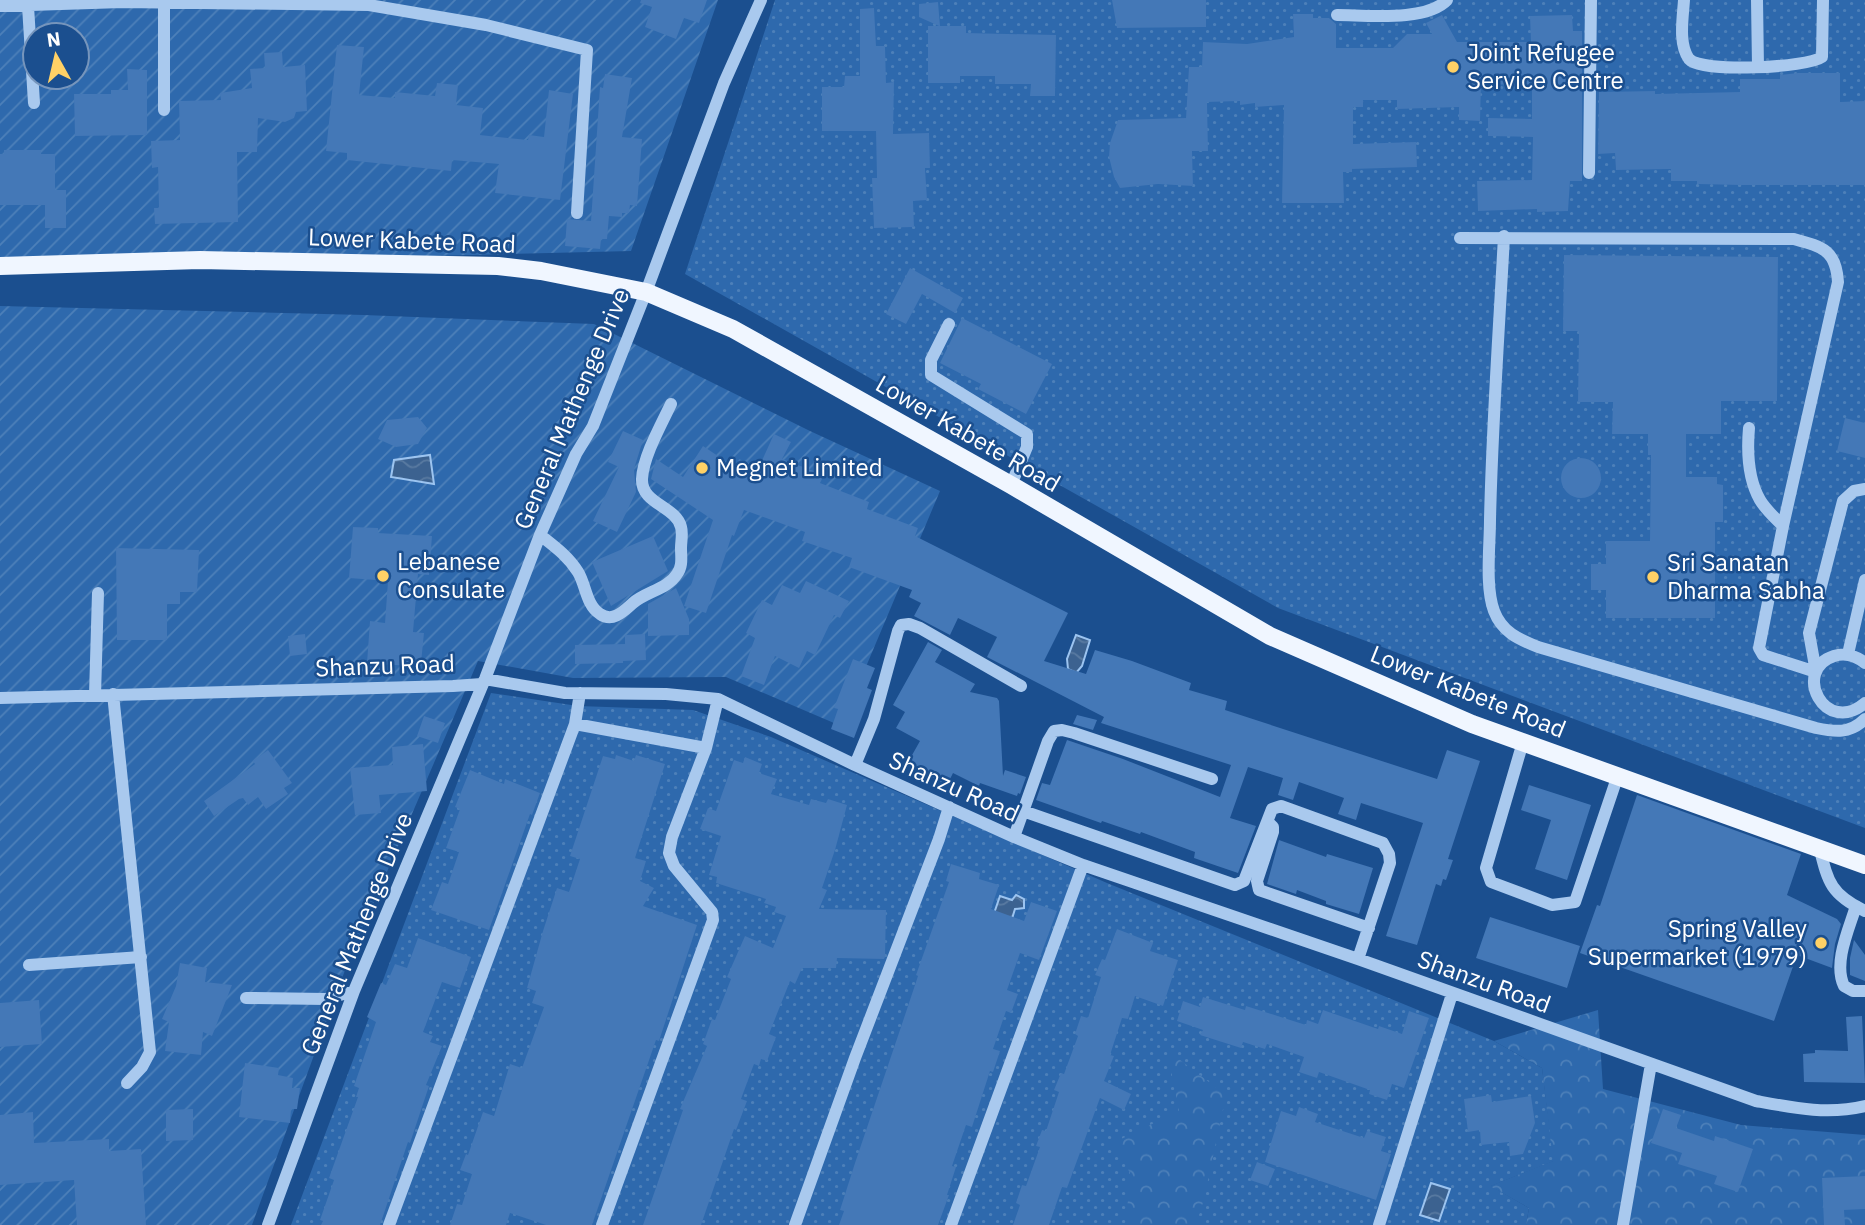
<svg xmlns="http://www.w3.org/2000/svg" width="1865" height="1225" font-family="'IBM Plex Sans',sans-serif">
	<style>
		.grass { fill: url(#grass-dots) }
		.forest { fill: url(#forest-crowns) }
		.garden { fill: url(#garden-furrows); fill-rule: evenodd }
		.water { fill: url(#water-waves); stroke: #9cc4f0; stroke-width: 2 }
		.building { fill: #4478b7 }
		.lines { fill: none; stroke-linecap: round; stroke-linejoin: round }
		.minor { stroke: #a9c9ee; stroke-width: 12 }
		.major { stroke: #f0f6ff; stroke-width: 18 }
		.poi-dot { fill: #ffd166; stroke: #1b4f8f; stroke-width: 2.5 }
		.labels { text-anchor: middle; stroke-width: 5; stroke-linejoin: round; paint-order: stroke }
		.poi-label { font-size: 24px; fill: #fff; stroke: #1b4f8f; text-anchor: start }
		.street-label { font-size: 24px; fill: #fff; stroke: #1b4f8f }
	</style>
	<defs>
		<pattern id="grass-dots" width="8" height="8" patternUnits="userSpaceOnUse" patternTransform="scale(1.75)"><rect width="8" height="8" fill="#2e69ad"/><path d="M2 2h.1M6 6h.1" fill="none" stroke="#4d80b9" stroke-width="1.8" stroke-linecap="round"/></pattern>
		<pattern id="forest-crowns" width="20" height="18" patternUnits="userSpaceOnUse" patternTransform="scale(1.75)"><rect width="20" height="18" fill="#2e69ad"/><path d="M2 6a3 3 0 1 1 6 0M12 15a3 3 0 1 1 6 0" fill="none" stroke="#4d80b9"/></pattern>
		<pattern id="garden-furrows" width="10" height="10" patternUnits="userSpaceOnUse" patternTransform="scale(1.75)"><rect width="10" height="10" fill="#2e69ad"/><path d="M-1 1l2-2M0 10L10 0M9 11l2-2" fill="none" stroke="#4d80b9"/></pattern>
		<pattern id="water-waves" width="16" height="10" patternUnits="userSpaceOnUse" patternTransform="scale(1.75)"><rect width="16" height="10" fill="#3c6290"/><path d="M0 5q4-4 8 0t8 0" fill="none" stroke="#597aa1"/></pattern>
	</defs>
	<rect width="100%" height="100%" fill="#1b4f8f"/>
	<path class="grass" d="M775,0H1865V828L1278,608L685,274Z
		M491,693L578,706L693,710L771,737L1107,883L1494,1041L1542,1068L1554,1161L1491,1186L1529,1208L1526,1225H291Z"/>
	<path class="forest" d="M1598,1010L1603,1089L1741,1125L1865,1135V1225H1526L1529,1208L1490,1186L1553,1161L1542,1068L1494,1041Z
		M1167,1050L1226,1095L1204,1199L1196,1225H1126L1130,1173L1113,1143L1179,1111Z"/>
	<path class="garden" d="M0,0H718L631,251L0,267ZM35,35H77V77H35Z
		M0,306L364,315L594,324L810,431L940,491L841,726L726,677L573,678L478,661L348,962L252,1225H0Z"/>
	<path class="water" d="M430,455L434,484L391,477L394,460Z
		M1076,635L1090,640L1082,666L1076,673L1068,669L1067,659Z
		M1016,895L1024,899V908L1015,909L1006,938L988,931L1000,896L1012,900Z
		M1431,1183L1450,1189L1439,1221L1420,1215Z"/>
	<path class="building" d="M641,0H707L699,23L684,18L676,39L645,27L652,7L640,3Z
		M1112,0H1206V27L1117,28Z
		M938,2L940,26H966V33L1056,35L1055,96H1030L1031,84H995V76H960V83H928V26H939L919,17V4Z
		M874,8L876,46H885L886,83L894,82L893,134L929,133L930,168H925L927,200L913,201L914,227L874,228L872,178H877L876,131H822V87H844L845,76H860V9Z
		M1293,14H1313V18H1329L1336,24V48H1393L1407,34H1432L1426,23L1442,15L1457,42H1531L1530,16L1572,15L1573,31H1582V181H1570L1568,211L1537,212V209L1478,211L1477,181L1532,180L1533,137L1488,136V118L1532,119V85L1481,84L1480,121L1459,120V107L1397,109V100H1363V107H1353V144L1416,142L1417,167L1352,169V172H1343L1344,203H1282L1284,105L1255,107V103L1240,105V101L1207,102L1208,151H1192L1193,186L1158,184L1120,188L1114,177L1109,157L1110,143L1118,120L1186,118L1189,67H1202L1203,42L1247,44L1294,37Z
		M337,45L364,47L359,95L395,98V92L435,96L437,83L458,85L456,105L483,108L480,135L528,140L529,135L544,137L549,90L573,94L560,200L495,193L499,164L452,160L451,171L347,160V153L326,151Z
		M282,52L283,67L305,65L307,111L296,112L294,118L285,122L258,118L257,152H237L238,222L155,224L154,208H159L158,167L152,168L151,141L180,140L179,101L221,100L220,93L252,88L250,69L265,68L264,53Z
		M127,69L147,70V135L75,136L74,94H111V90H128Z
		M1798,73H1840V102L1865,101V185H1740L1697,184V181H1671V169L1616,170L1615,153L1598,154L1599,92L1655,91V94L1740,92V79H1780V75Z
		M605,74L632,78L622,137L642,139L637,206L630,205L629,213H622V217L609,216L607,239H601L600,249L565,246L567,219L591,221L600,87L603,88Z
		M4,150H41V154H55V190H66V228H45V205H0V154H4Z
		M1564,255L1778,257L1777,401H1721V434H1686V477H1717V484L1723,485V522H1715V618H1606V590H1591V564H1606V541H1650L1651,455H1648V434H1612L1613,402H1578L1579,331H1563Z
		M910,268L963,298L955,313L922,294L906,324L886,314Z
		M962,318L1052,364L1026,414L978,389L981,384L940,363Z
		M418,417L427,428L418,444L396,447L378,439L387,420Z
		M1845,418L1865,423V458L1837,451Z
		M623,431L643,440L634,469L636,492L617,532L593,521L619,467L608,462Z
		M774,434L791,442L782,459L824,475L820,483L869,502L867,509L918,528L915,536L1068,613L1044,661L1086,674L1095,650L1132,661L1191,683L1189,690L1227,701L1225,710L1437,779L1447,750L1480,761L1448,859L1453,860L1446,880L1443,879L1441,886L1436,884L1417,945L1386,936L1423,823L1361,803L1356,820L1338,814L1344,798L1299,782L1293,800L1278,795L1283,778L1248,767L1230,818L1256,826L1238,873L1194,858L1195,852L1141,832L1140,834L1102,821L1101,823L1036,800L1042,783L1050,785L1067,740L1123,759L1220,797L1231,765L1101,723L1104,717L987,657L997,637L958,618L950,635L914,616L921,603L909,597L912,590L849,567L852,558L802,541L805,532L744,510L734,536L732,535L706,613L684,606L713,520L651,479L656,459L683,477L703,446L736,468L739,459L759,467Z
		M1561 478a20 20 0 1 1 40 0a20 20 0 1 1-40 0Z
		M353,527L378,528V533L432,536L429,575L418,574L413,632L424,633L421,663L409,662V666L367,663L370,621L385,623L388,581L349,578Z
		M653,536L668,571L611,606L592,562Z
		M116,548L199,550L197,592H180V604H167V640H117Z
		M806,581L849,601L840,618L834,615L815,655L807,651L799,668L775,656L764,685L741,676L755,638L746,633L762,600L772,605L782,585L800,593Z
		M676,588L689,619V635L648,636V604Z
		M305,634L307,654L290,656L288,636Z
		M645,634L646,660L623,661V663L575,664V645L625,644V635Z
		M928,642L942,650L935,662L975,684L970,692L997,698L999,701L1003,776L1005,770L1026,777L1020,794L1018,793L1017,796L980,783L979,786L953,773L947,785L907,764L920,741L896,728L905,712L893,705Z
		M853,659L875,668L867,688L872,690L854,738L831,729L838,709L834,708Z
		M1077,715L1097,720L1093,730L1073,724Z
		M424,716L445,723L438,743L417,736Z
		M423,744L427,791L379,795L381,813L355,815L350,768L393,765L392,747Z
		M268,750L292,783L284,788L288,794L266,809L258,797L248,805L243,798L239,799L214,816L204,801L255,764L253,761Z
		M616,755L634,761L636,755L665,764L635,858L646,861L640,881L654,888L643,906L697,925L659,1041L656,1040L592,1225H546L510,1213L506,1225H450L457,1204L462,1205L472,1174L460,1170L466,1154L468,1155L483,1112L494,1116L510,1064L522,1068L544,1007L532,1003L536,991L527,988L543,931L557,888L569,892L580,859L570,856L603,756L615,759Z
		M745,757L762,764L759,773L777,779L771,794L809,805L811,799L826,803L828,799L847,805L835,850L822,888L827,890L819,909L886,910L885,957L884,959L837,958L836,968H802L795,984L790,981L769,1034L776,1037L767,1061L761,1059L759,1066L754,1064L741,1099L747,1101L736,1130L734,1129L701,1225H643L683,1110L680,1109L707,1046L703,1044L712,1019L715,1020L731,979L727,977L745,936L773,948L786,916L774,912L776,907L764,903L766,899L716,883L717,877L709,875L721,836L700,829L708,808L716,811L734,760L743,763Z
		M470,770L504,784L505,779L540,793L532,815L530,814L489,930L431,910L442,882L448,884L459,852L446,848L460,809L455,807Z
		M1529,785L1591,805L1567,880L1535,869L1551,820L1521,810Z
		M1637,795L1801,854L1787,895L1837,919L1841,924L1835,944L1832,968L1797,955L1774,1021L1580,953L1597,905L1600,906Z
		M1279,840L1326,857L1327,854L1373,868L1359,914L1326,904V901L1297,890L1296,894L1267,884Z
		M951,864L980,873L979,879L999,885L991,909L1024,921L1031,902L1057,911L1039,960L1020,953L1007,990L1018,994L1011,1013L1006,1011L993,1049L1000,1051L993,1072L990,1071L972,1127L966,1125L952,1166L956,1167L947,1195H949L938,1225H839L844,1211L840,1210L855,1163L903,1021L918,976L916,975L949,882L946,881Z
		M1490,917L1580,946L1567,988L1476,958Z
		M1117,929L1153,943L1150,951L1178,960L1163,1006L1135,996L1128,1019L1122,1018L1110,1055L1114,1056L1104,1081L1131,1094L1124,1110L1100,1098L1067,1188L1062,1187L1049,1225H1013L1020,1205L1016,1203L1022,1185L1026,1186L1040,1147L1036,1146L1042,1130L1046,1131L1059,1092L1054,1090L1061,1073L1064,1074L1078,1036L1075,1034L1081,1016L1088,1018L1101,977L1095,975L1102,959L1105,960Z
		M418,938L471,957L460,988L442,982L423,1032L433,1036L430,1042L442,1046L426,1085L429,1086L410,1143L408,1142L380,1225H321L323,1221L320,1220L334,1180L329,1178L358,1097H356L359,1088L354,1086L376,1022L367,1017L381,983L386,985L395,964L407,968Z
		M1854,940L1865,955V981L1850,975V958Z
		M180,963L207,968L205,982L232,985L212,1036L203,1032L201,1055L165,1051L169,1022L162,1019L176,986Z
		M1203,997L1245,1010L1246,1006L1306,1025L1307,1020L1318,1024L1323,1010L1378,1029L1379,1026L1402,1034L1409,1011L1429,1018L1404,1088L1392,1084L1387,1100L1369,1094L1370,1090L1319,1072L1317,1078L1299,1072L1304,1057L1267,1044L1265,1049L1243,1042L1241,1048L1200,1035L1203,1030L1177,1021L1183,1001L1200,1007Z
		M39,1000L42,1044L0,1047V1003Z
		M1862,1016L1865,1083L1804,1082L1803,1054L1815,1053V1050L1848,1051L1846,1017Z
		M245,1063L279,1068L278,1075L293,1078L292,1088H300L297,1109H291L290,1123L239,1117Z
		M1491,1095L1492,1102L1531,1096L1535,1123L1523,1154L1510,1156L1509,1142L1481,1145L1480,1130L1468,1132L1464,1099Z
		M1299,1107L1318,1114L1315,1122L1364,1138L1367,1131L1386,1137L1381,1151L1391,1154L1376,1200L1265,1162L1281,1111L1296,1116Z
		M193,1109V1140L166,1141V1110Z
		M1663,1109L1681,1115L1676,1128L1714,1141L1715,1136L1753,1149L1738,1192L1714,1184L1717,1176L1678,1164L1682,1153L1651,1143Z
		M33,1112L34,1143L109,1139V1151L141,1149L146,1225H77L74,1180L0,1185V1115Z
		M1257,1162L1275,1169L1268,1186L1250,1180Z
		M1865,1176V1209L1844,1210L1845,1225H1824L1822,1178Z"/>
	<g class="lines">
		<path class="minor" d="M1684,0C1683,17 1678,44 1689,59C1701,73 1807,68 1822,57L1823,0
			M1757,0L1758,67
			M164,3V110
			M0,6L122,2L369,5L486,25L587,50L577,213
			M28,6L34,103
			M1337,15C1366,15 1426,22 1447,0
			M1589,173L1591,0
			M1504,236C1499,331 1492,426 1490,520C1490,546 1485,587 1494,611C1502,632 1518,639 1538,647L1816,728C1835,732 1850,734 1865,719
			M1460,238L1794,239C1823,247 1836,250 1838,282L1783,526L1759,648L1763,655L1816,672
			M949,324L931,360V375L1027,434V447L1011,485
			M1749,428C1747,451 1748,479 1760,500C1766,510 1775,518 1783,526
			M540,535C554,546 568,556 578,572C586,585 586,605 600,614C613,623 624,611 633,603C645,592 668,589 677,574C683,566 681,557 681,548C681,541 683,534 681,527C676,506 641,504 642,479C643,457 661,425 671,404
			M1848,654L1865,580
			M1865,663C1856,656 1846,652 1834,656C1791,670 1825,737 1865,703
			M1816,672L1809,633L1843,501L1854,491L1865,489
			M113,694L150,1052L142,1067L127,1083
			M95,695L98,593
			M0,698L453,686L482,684L485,679L565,693L666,694L718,699L855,765L1014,837L1083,865L1358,959L1756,1101C1794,1108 1828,1115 1865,1106
			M575,724L580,693
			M1523,742L1486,868L1491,882L1552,905L1575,902L1618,775
			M855,765L874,719L898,631L901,625L909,624L920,628L1021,686
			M1023,811L1235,885L1244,881L1272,809L1281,806L1383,843L1389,854L1390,863L1358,959
			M1268,822L1273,827V832L1257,881L1259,890L1369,928
			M1014,837L1048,741L1054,731L1062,730L1074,733L1212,779
			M1819,846C1828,882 1830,894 1865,911
			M1856,906C1849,929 1833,963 1844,986L1853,991H1865
			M29,965L141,957
			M246,998L326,999L354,991
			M268,1225L354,991L485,679L540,535L576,454L593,426L646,292L724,83L761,0
			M389,1225L575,724L706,748
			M602,1225L713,920L712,912L674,866L669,853L672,837L706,748L718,699
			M795,1225L855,1058L939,839L949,807
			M951,1225L1083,865
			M1379,1225L1452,994
			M1623,1225L1651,1064"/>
		<path class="major" d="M0,266L200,260L498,266L541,271L646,292L733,329L1011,485L1270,636L1472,724L1865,865"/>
	</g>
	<g class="poi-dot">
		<circle cx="1453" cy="67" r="7"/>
		<circle cx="702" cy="468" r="7"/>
		<circle cx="383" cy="576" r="7"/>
		<circle cx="1653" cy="577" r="7"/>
		<circle cx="1821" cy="943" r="7"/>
	</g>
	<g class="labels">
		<g class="poi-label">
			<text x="1467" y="61">Joint Refugee<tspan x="1467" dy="28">Service Centre</tspan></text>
			<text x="716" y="476">Megnet Limited</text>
			<text x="397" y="570">Lebanese<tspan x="397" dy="28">Consulate</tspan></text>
			<text x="1667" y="571">Sri Sanatan<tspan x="1667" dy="28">Dharma Sabha</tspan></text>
			<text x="1807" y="937" text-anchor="end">Spring Valley<tspan x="1807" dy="28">Supermarket (1979)</tspan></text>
		</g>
		<g class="street-label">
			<text transform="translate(412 241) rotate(2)" y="8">Lower Kabete Road</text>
			<text transform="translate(572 409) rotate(-67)" y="8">General Mathenge Drive</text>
			<text transform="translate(968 434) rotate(30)" y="8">Lower Kabete Road</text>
			<text transform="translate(385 666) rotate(-2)" y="8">Shanzu Road</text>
			<text transform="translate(1468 692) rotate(22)" y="8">Lower Kabete Road</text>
			<text transform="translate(954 787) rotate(24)" y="8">Shanzu Road</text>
			<text transform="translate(357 934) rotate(-68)" y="8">General Mathenge Drive</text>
			<text transform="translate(1484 982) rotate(20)" y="8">Shanzu Road</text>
		</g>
	</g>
	<g transform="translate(56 56) rotate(352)"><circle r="33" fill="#1b4f8f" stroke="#7695bc" stroke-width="2"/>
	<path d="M0-5L12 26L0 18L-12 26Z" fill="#ffd166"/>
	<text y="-10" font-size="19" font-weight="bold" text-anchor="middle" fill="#ffffff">N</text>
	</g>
</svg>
